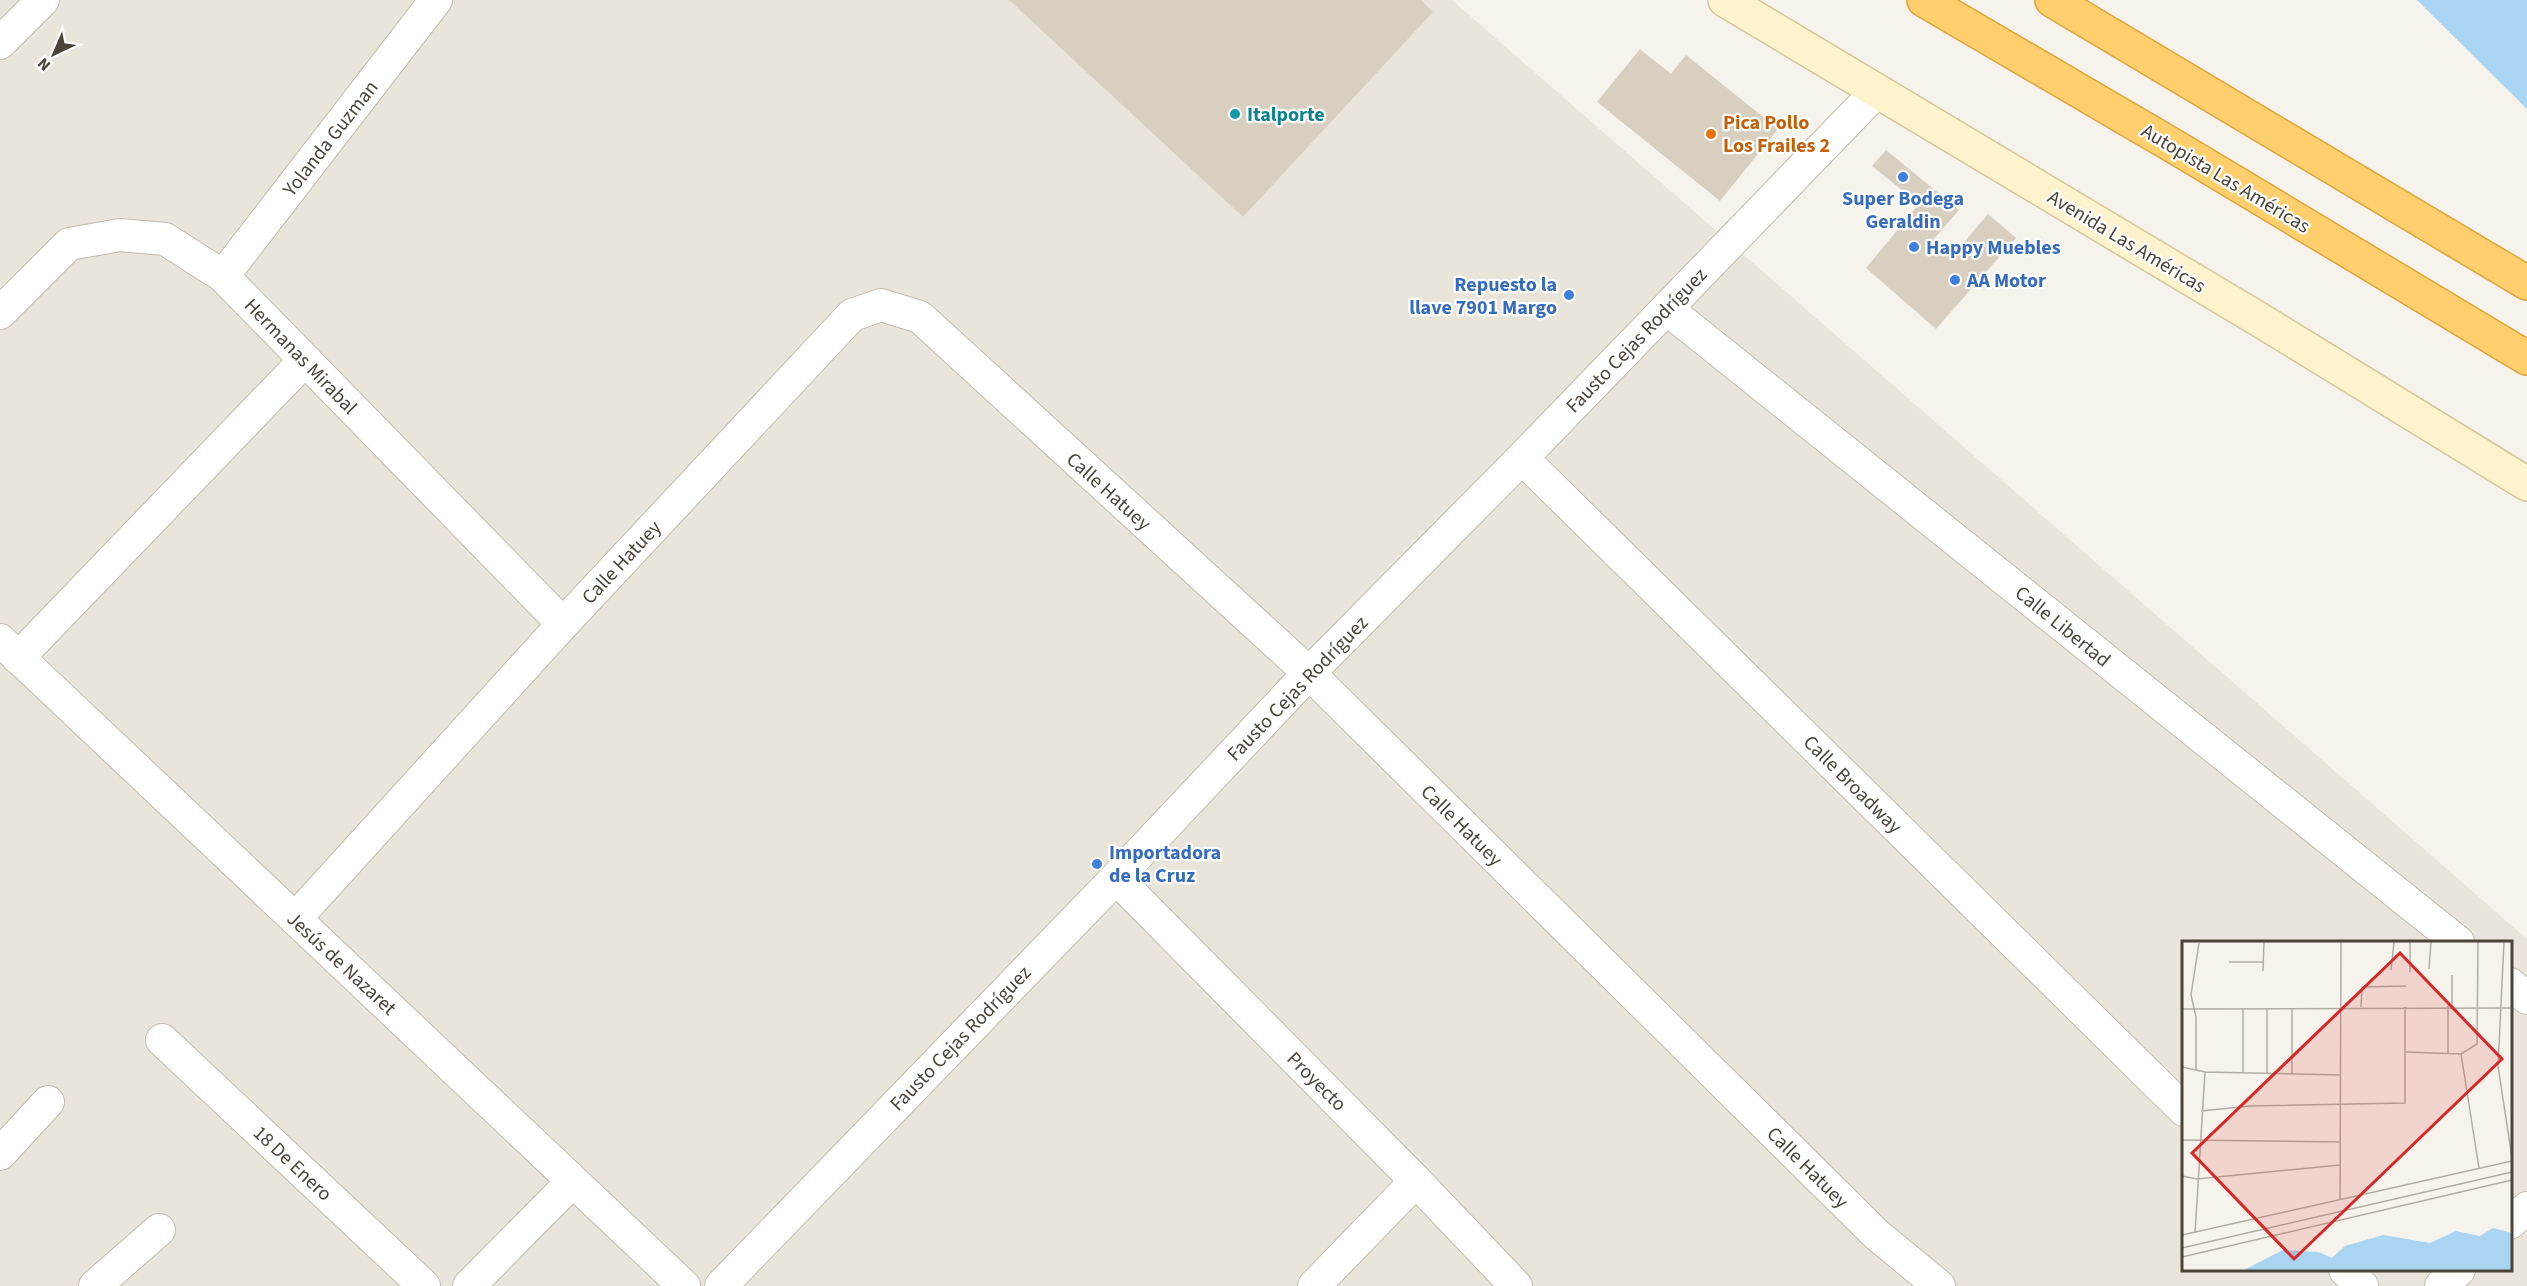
<svg xmlns="http://www.w3.org/2000/svg" width="2527" height="1286" font-family="'Source Sans 3',sans-serif">
	<style>
		.residential { fill: #eae5da; fill-rule: evenodd }
		.water { fill: #a9d4f2 }
		.building { fill: #d8cfc1 }
		.lines { fill: none; stroke-linecap: round; stroke-linejoin: round }
		.minor-casing { stroke: #c2bbae; stroke-width: 34 }
		.secondary-casing { stroke: #d6c79b; stroke-width: 36 }
		.motorway-casing { stroke: #e0a43c; stroke-width: 36 }
		.minor { stroke: #fff; stroke-width: 32 }
		.secondary { stroke: #fff3cd; stroke-width: 33 }
		.motorway { stroke: #ffcf6e; stroke-width: 33 }
		.culture-dot { fill: #0f9aa8; stroke: #fff; stroke-width: 2 }
		.food-dot { fill: #e8710a; stroke: #fff; stroke-width: 2 }
		.shop-dot { fill: #3f7fe0; stroke: #fff; stroke-width: 2 }
		.labels { text-anchor: middle; stroke-width: 4.5; stroke-linejoin: round; paint-order: stroke }
		.culture-label { font-size: 20px; font-weight: bold; fill: #0d838f; stroke: #fff; text-anchor: start }
		.food-label { font-size: 20px; font-weight: bold; fill: #c56008; stroke: #fff; text-anchor: start }
		.street-label { font-size: 20px; fill: #4b4439; stroke: #fff }
		.shop-label { font-size: 20px; font-weight: bold; fill: #366cbe; stroke: #fff; text-anchor: start }
		.inset-road { fill: none; stroke: #b2ada4; stroke-width: 1.5 }
		.view { fill: #d62828; fill-opacity: 0.15; stroke: #d62828; stroke-width: 3 }
		.inset-edge { fill: none; stroke: #4b4439; stroke-width: 3 }
	</style>
	<rect width="100%" height="100%" fill="#f6f3ec"/>
	<path class="residential" d="M0,0H1452L2527,939V1286H0ZM2184,942H2510V1270H2184Z"/>
	<path class="water" d="M2417,0H2527V109Z"/>
	<path class="building" d="M1009,0H1421L1433,12L1243,217Z
		M1640,49L1671,74L1686,55L1778,129L1720,201L1597,102Z
		M1886,150L1959,210L1934,239L1953,255L1988,214L2016,238L1936,329L1866,268L1919,204L1872,166Z"/>
	<g class="lines">
		<defs>
			<path id="minor" d="M0,43L43,0
				M223,276L436,0
				M1667,309L2458,942
				M0,313L69,244L120,235L165,239L223,276L563,624
				M1522,458L2184,1110
				M0,640L684,1286
				M18,658L305,360
				M1116,878L1416,1181L1516,1286
				M295,919L563,624L852,315L881,305L920,317L1309,673L1876,1234L1939,1286
				M2510,984L2527,998
				M162,1040L424,1286
				M0,1154L48,1102
				M2510,1223L2527,1208
				M2345,1270L2362,1286
				M95,1286L159,1230
				M469,1286L573,1181
				M721,1286L1116,878L1309,673L1522,458L1876,92
				M1314,1286L1416,1181
				M2441,1286L2459,1270"/>
			<path id="secondary" d="M1725,0L2265,323L2527,484"/>
			<path id="motorway" d="M1924,0L2177,148L2527,358
				M2052,0L2527,283"/>
		</defs>
		<use href="#minor" class="minor-casing"/>
		<use href="#secondary" class="secondary-casing"/>
		<use href="#motorway" class="motorway-casing"/>
		<use href="#minor" class="minor"/>
		<use href="#secondary" class="secondary"/>
		<use href="#motorway" class="motorway"/>
	</g>
	<circle class="culture-dot" cx="1235" cy="114" r="6"/>
	<circle class="food-dot" cx="1711" cy="134" r="6"/>
	<g class="shop-dot">
		<circle cx="1903" cy="177" r="6"/>
		<circle cx="1914" cy="247" r="6"/>
		<circle cx="1955" cy="280" r="6"/>
		<circle cx="1569" cy="295" r="6"/>
		<circle cx="1097" cy="864" r="6"/>
	</g>
	<g class="labels">
		<g class="culture-label">
			<text x="1247" y="121">Italporte</text>
		</g>
		<g class="food-label">
			<text x="1723" y="129">Pica Pollo<tspan x="1723" dy="23">Los Frailes 2</tspan></text>
		</g>
		<g class="street-label">
			<text transform="translate(330 138) rotate(-52)" y="7">Yolanda Guzman</text>
			<text transform="translate(2226 178) rotate(31)" y="7">Autopista Las Américas</text>
			<text transform="translate(2127 241) rotate(31)" y="7">Avenida Las Américas</text>
			<text transform="translate(1636 340) rotate(-46)" y="7">Fausto Cejas Rodríguez</text>
			<text transform="translate(301 356) rotate(46)" y="7">Hermanas Mirabal</text>
			<text transform="translate(1109 491) rotate(42)" y="7">Calle Hatuey</text>
			<text transform="translate(621 562) rotate(-47)" y="7">Calle Hatuey</text>
			<text transform="translate(2063 626) rotate(39)" y="7">Calle Libertad</text>
			<text transform="translate(1297 688) rotate(-46)" y="7">Fausto Cejas Rodríguez</text>
			<text transform="translate(1853 784) rotate(45)" y="7">Calle Broadway</text>
			<text transform="translate(1462 825) rotate(45)" y="7">Calle Hatuey</text>
			<text transform="translate(342 963) rotate(43)" y="7">Jesús de Nazaret</text>
			<text transform="translate(960 1038) rotate(-46)" y="7">Fausto Cejas Rodríguez</text>
			<text transform="translate(1317 1081) rotate(45)" y="7">Proyecto</text>
			<text transform="translate(293 1163) rotate(43)" y="7">18 De Enero</text>
			<text transform="translate(1808 1167) rotate(45)" y="7">Calle Hatuey</text>
		</g>
		<g class="shop-label">
			<text x="1903" y="205" text-anchor="middle">Super Bodega<tspan x="1903" dy="23">Geraldin</tspan></text>
			<text x="1926" y="254">Happy Muebles</text>
			<text x="1967" y="287">AA Motor</text>
			<text x="1557" y="291" text-anchor="end">Repuesto la<tspan x="1557" dy="23">llave 7901 Margo</tspan></text>
			<text x="1109" y="859">Importadora<tspan x="1109" dy="23">de la Cruz</tspan></text>
		</g>
	</g>
	<g transform="translate(2182 941)">
		<rect width="330" height="330" fill="#f6f3ec"/>
		<path d="M311,287L330,292V329H62L101,309L136,311L150,317L163,305L201,294L248,302L274,290L298,295Z" fill="#a9d4f2"/>
		<path class="inset-road" d="M228,1V31M322,1L316,125L330,217M47,21H81M247,28L249,1M209,29L212,1M81,30L82,1M270,34V65M266,65V112M179,66L180,46L224,45M61,67V132M0,68L330,67M224,111L279,113L295,103L296,1M279,113L297,227M0,126L23,131L159,134M14,129V76L9,54L17,2M85,132V67M110,133V67M19,170L68,165L223,162V66M0,199L158,201M0,235L15,238L158,224M158,259L159,1M13,292L23,131M0,294L330,220M0,307L330,231M0,316L330,239"/>
		<path class="view" d="M218,12L320,118L112,318L10,212Z"/>
		<rect width="330" height="330" class="inset-edge"/>
	</g>
	<g transform="translate(54 54) rotate(224)" stroke="#ffffff" stroke-width="4.5" paint-order="stroke">
	<path d="M0-4.5L10 22L0 15L-10 22Z" fill="#4b4439"/>
	<text y="-9" font-size="16" font-weight="bold" text-anchor="middle" fill="#4b4439">N</text>
	</g>
</svg>
